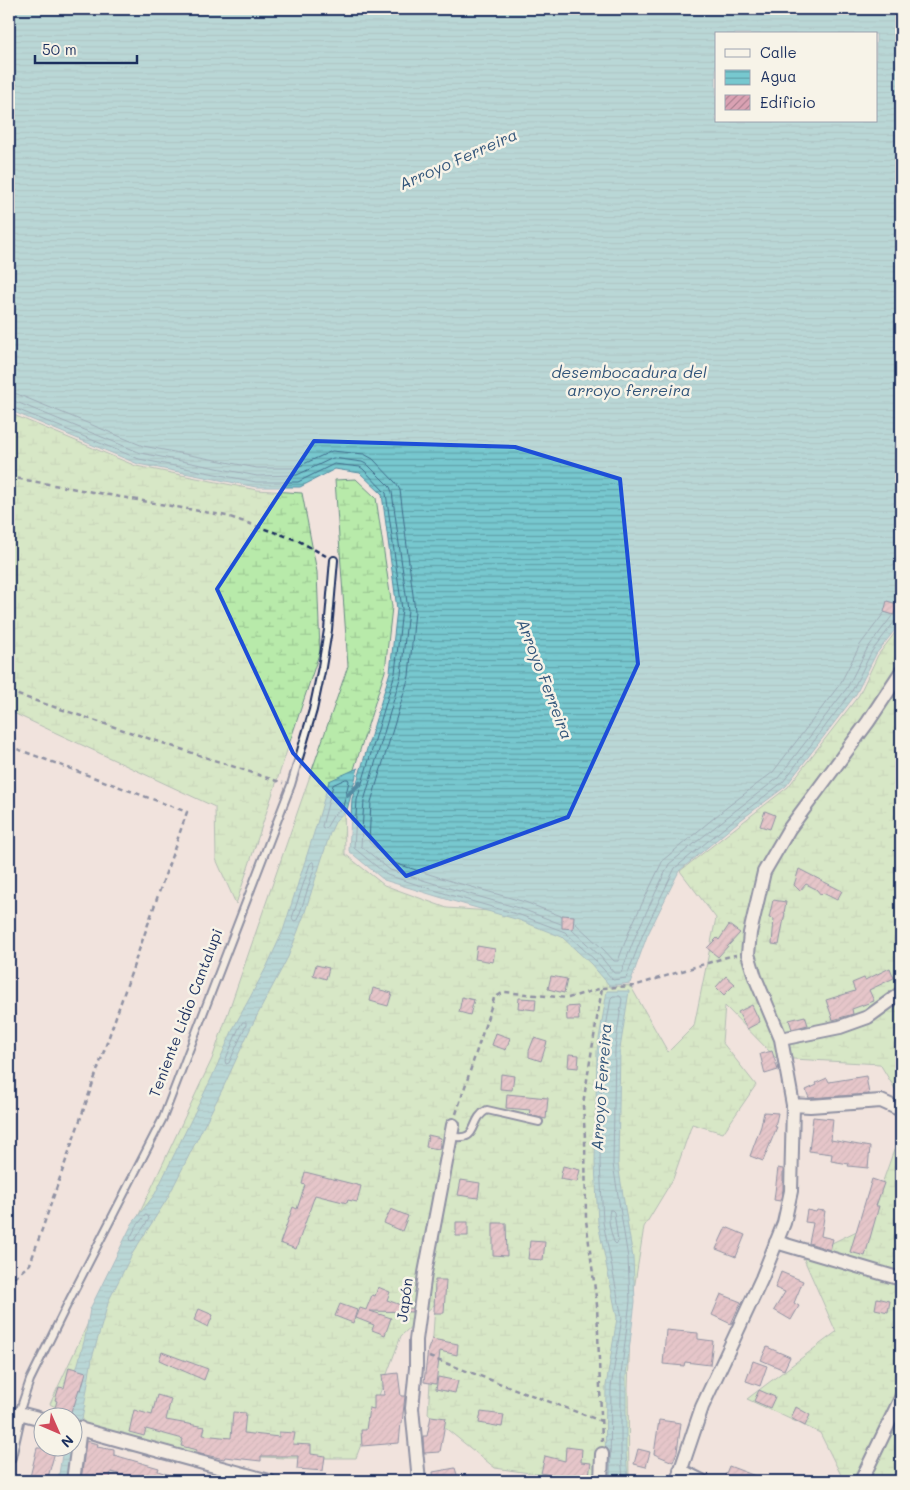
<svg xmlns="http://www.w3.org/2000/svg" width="910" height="1490" font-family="Mali,sans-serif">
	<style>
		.wetland { fill: url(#wetland-marsh); stroke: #6a8c84 }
		.water { fill: url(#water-rules); stroke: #528ba2; fill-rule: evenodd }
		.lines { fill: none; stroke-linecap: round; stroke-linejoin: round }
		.shore { stroke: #406c8b; stroke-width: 1 }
		.stream { stroke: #528ba2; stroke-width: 4.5 }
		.building { fill: url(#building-hatch); stroke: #1b2f5e }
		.lane-casing { stroke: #1b2f5e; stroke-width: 10 }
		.street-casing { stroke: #1b2f5e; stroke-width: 16 }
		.path { stroke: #1b2f5e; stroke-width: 2.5; stroke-dasharray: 5 4; stroke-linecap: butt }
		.lane { stroke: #f7f3e8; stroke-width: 6 }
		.street { stroke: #f7f3e8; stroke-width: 12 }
		.marked { fill: none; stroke: #1d4ed8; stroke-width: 4; stroke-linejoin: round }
		.labels { text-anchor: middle; stroke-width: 5; stroke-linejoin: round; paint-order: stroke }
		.street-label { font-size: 15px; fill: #1b2f5e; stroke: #f7f3e8 }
		.water-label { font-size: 16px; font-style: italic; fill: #32557a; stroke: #f7f3e8 }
	</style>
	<defs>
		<pattern id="wetland-marsh" width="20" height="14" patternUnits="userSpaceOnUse" patternTransform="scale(1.25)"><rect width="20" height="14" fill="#b8eaaa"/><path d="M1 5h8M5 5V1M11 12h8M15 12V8" fill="none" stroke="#9ec995"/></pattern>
		<pattern id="water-rules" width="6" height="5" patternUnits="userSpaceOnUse" patternTransform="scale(1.25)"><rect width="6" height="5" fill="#77c8cf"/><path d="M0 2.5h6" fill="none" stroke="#61a3ab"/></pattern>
		<pattern id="building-hatch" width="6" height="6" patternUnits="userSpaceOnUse" patternTransform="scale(1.25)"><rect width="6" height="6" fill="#d9a1b2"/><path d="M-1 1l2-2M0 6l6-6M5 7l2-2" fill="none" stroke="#af8494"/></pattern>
	</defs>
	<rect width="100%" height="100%" fill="#f1e3dd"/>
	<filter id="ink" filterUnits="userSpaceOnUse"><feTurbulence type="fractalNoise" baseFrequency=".02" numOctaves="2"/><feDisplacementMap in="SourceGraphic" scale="10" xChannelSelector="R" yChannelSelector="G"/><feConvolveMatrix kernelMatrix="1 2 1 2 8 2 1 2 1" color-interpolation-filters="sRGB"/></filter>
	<g filter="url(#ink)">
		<path class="wetland" d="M9,413L136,466L257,490L302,493L317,572L320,651L236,904L216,859L215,807L9,711Z
			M356,479L376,498L392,607L385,671L344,801L345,854L384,885L447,908L519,913L563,927L595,960L610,987L630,985L668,1052L694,1026L716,918L680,871L788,787L859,695L878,655L901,625V1099L880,1064L776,1058L725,1006L722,1042L756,1085L723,1133L692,1124L673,1179L644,1227L631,1308L628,1388L629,1481H584L495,1468L428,1414L435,1304L401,1336L356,1458H285L129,1451L50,1404L212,1059L348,666L335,480Z
			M901,1139V1481H844L820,1433L747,1399L836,1332L803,1257L867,1226L894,1150Z"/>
		<path class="water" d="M9,9H901V622L876,654L856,694L786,786L738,822L679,871L647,936L630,983L610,986L591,964L562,937L519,920L449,900L384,880L349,851L352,799L390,672L397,609L382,494L360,473L335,469L300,487H256L138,464L9,410ZM716,34H876V121H716Z
			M358,768L347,810L336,820L330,833L304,915L288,957L251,1027L223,1088L167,1199L132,1254L109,1300L92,1358L82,1420L64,1415L85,1338L90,1309L132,1224L155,1194L212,1077L234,1027L267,966L283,931L318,820L329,781Z
			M607,991H629L620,1049L618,1164L633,1258L635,1302L626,1375V1452L628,1481H605L606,1386L617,1318L598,1223L595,1163L597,1051Z
			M73,1432L75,1433L70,1481H58L63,1448H72Z"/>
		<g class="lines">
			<path class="shore" d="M9,393L17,394L143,446L257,468H295L332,451L364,454L373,459L395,482L400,490L415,611L409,676L371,802L369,842L394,863L454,882L525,902L561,916
				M9,400L14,401L141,453L257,476L297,475L333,458L362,462L368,465L390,487L392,492L408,610L401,675L364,801L361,846L390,870L452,889L522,909L561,924
				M9,406L139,459L256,482H298L334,464L360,467L363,469L386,493L402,609L395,673L357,800L354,848L387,875L450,895L520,915L565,932L595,960L613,980L626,978L643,934L675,868L735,819L783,782L852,691L872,651L895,621L901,619
				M346,779H348L349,781L343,807L333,816L326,828L323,829L322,826L333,785Z
				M313,862L315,866L300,913L297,920L294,921L292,918L310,864Z
				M575,923L604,950L614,961H618L630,929L663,860L726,808L773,772L840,684L860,645L884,613
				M572,930L600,956L614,973H621L637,932L669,864L731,814L778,778L847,688L867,649L892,616
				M243,1022H246V1025L229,1063L226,1064L225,1061L238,1030Z
				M610,1210H612L614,1212L618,1241L616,1244L614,1242C611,1232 607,1220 610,1210Z
				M146,1215L148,1216L149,1219L135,1240L131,1241L130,1238L136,1227Z
				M610,1481L611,1387L622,1318L603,1222L600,1163L602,1051L611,998L613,996H620L622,999L615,1049L613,1164L628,1258L630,1301L621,1375V1452L623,1481"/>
			<path class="stream" d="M348,795L360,783"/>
		</g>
		<path class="building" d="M887,601L897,604L894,615L884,612Z
			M765,811L775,815L770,829L760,826Z
			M799,869L842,891L837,900L823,893L821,895L816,889L806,884L800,891L794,885Z
			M773,900L786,902L784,913H785L779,945L772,944L774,919L769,918Z
			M562,915L574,916L573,929L562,928Z
			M729,925L740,933L718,957L707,948L717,938L719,940Z
			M477,946L495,949L493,962L475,959Z
			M316,965L329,968L326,979L313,975Z
			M890,968L894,978L869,990L874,1001L852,1009L853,1014L833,1020L826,1000L855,991L852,983L864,978L865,980Z
			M551,976L567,979L564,993L548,989Z
			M726,976L735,984L724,995L716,987Z
			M373,988L392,993L388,1006L370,1001Z
			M462,997L474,1000L470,1015L459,1012Z
			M519,998L536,999L535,1010L518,1008Z
			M752,1005L760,1022L747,1029L738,1012Z
			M578,1006L579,1020H567L566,1007Z
			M805,1016L808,1025L792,1029L789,1020Z
			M496,1033L510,1038L506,1050L492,1045Z
			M534,1038L547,1042L541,1061L529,1057V1051Z
			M772,1051L778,1070L765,1074L760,1054Z
			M569,1054L579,1055L578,1068L568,1067Z
			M501,1074L514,1076L512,1090L500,1089Z
			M866,1076L869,1094L809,1098L806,1090L817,1085L816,1083L827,1078L829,1082Z
			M507,1094L548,1098L546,1119L529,1115L530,1110L506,1108Z
			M764,1112L778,1113L775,1127H777L763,1161L750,1156L761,1126Z
			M813,1117L833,1119L831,1140L870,1147L868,1168L848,1166L849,1164L831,1161L832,1154L809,1151Z
			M428,1135L441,1138L439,1149L426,1147Z
			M563,1166L580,1170L577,1182L560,1179Z
			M778,1168L783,1169V1190L780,1201L774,1200Z
			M305,1172L361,1186L357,1202L348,1200L347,1203L315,1195L296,1249L280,1243L293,1207L297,1209L305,1185L302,1184Z
			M872,1179L884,1183L876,1206H879L865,1256L850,1252Z
			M461,1180L480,1183L478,1198L458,1195Z
			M391,1209L408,1216L402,1231L384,1223Z
			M807,1210L816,1212L817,1210L825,1211L821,1236L833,1239L830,1250L809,1243L813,1223L805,1222Z
			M456,1222H468V1236H456Z
			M493,1223H506L507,1256L493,1255Z
			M726,1227L745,1235L736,1257L716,1249Z
			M530,1241L545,1242L543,1260L528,1259Z
			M781,1272L803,1281L794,1303L799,1306L791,1320L774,1310L785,1292L775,1288Z
			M435,1280H446L444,1313H434Z
			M378,1287L390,1292L387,1300L412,1309V1312L370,1311L391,1318L385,1335L372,1330L374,1325L356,1318L360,1308L366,1310L372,1295L375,1296Z
			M721,1294L741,1302L731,1324L712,1315Z
			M877,1298L890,1301L888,1312L875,1309Z
			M340,1304L357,1310L353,1323L335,1316Z
			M199,1309L213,1315L208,1327L194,1320Z
			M666,1330L698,1333V1339L713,1341L710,1365L685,1362L684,1366L663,1364Z
			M432,1339L458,1344L457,1355L440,1351L436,1384L424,1382L428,1349Z
			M767,1347L790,1357L784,1370L761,1360Z
			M162,1352L208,1369L204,1380L159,1360Z
			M753,1361L767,1366L760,1386L746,1381Z
			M69,1367L86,1372L81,1390L79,1389L74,1406L73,1405L69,1418H52L57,1401L55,1400L59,1387L64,1388Z
			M398,1373L401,1396H405L402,1423H401L399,1443L362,1446L361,1430H366L369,1408L374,1409V1395H384L382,1375Z
			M438,1377L458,1381L455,1393L436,1389Z
			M759,1390L775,1397L770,1408L754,1401Z
			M157,1395L171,1399L166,1420L205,1427L203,1435L231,1438L233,1412L246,1413L244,1433L279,1437V1432L295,1433L293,1444L311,1445V1454L325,1456L323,1471L297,1469L298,1456H261V1461L225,1457L224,1459L196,1453L197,1450L181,1446L183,1439L146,1429L144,1436L129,1432L134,1410L152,1415Z
			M796,1407L810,1415L805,1426L791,1418Z
			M481,1412L504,1415L502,1427L479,1423Z
			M431,1416L446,1418L440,1452L424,1453L423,1436H427Z
			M659,1420L681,1423L677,1452L673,1462L654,1454Z
			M86,1441L98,1444L97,1447L114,1450V1455L159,1468L158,1471L181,1479V1481H143L111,1472L110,1479L95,1477L94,1481H81Z
			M566,1447L582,1449L581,1462L591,1463L588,1481H576L541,1473L545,1456L565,1461Z
			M37,1448H56L47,1481H29Z
			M638,1449L650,1452L646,1467L634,1464Z
			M729,1466L766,1480V1481H723Z
			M455,1468L459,1481H434L433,1472Z"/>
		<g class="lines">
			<defs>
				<path id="lane" d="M450,1136C481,1143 468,1120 487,1110L539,1122
					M19,1413L30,1380L70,1299L163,1118L291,785L313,710L322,667L328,630L334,560"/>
				<path id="street" d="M781,1039L840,1027L868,1017L901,993
					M793,1105L781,1039L755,977L748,954L750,933L764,872L789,829L868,722L901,672
					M776,1242L901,1279
					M72,1427L269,1481
					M9,1457L19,1413L42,1419
					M680,1470L702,1481
					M73,1481L80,1428
					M419,1481L412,1408L416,1368V1340L425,1273L453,1125
					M601,1481L602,1454
					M677,1481L702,1407L762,1278L784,1223L791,1191L793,1105L810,1106L881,1101L901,1110
					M861,1481L901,1398"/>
			</defs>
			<use href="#lane" class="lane-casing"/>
			<use href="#street" class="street-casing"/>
			<path class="path" d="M9,477L227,516L297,540L326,556
				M9,692L283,783
				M9,746L187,812L30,1264L9,1282
				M456,1114L494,998L504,992L568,998L602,988L634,986L730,956L736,955
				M429,1357L601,1421
				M602,1442L597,1305L586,1220L585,1138L583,1104L602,988"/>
			<use href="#lane" class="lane"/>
			<use href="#street" class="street"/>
		</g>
	</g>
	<path d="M0 0H910V1490H0ZM314,441L515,447L620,479L638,664L568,817L406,876L293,753L217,589Z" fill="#f1e3dd" fill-opacity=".55" fill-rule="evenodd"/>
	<path class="marked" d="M314,441L515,447L620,479L638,664L568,817L406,876L293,753L217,589Z"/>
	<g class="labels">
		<g class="street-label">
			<text transform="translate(186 1013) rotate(-69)" y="5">Teniente Lidio Cantalupi</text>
			<text transform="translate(405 1300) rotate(-82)" y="5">Japón</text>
		</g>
		<g class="water-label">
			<text transform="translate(458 159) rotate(-24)" y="6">Arroyo Ferreira</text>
			<text x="629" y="378">desembocadura del<tspan x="629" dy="18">arroyo ferreira</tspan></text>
			<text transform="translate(545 679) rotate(69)" y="6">Arroyo Ferreira</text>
			<text transform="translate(601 1087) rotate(-86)" y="6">Arroyo Ferreira</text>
		</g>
	</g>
	<rect width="910" height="1490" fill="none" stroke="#f7f3e8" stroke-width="30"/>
	<rect x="15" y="15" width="880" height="1460" fill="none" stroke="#1b2f5e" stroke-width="2" filter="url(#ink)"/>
	<rect x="715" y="32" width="162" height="90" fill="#f7f3e8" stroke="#9fa5b1"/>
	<rect x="725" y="49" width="25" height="8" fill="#f7f3e8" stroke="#9fa5b1"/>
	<text x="760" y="58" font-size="15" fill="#1b2f5e">Calle</text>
	<rect x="725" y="70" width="25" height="15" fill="url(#water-rules)" stroke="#9fa5b1"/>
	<text x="760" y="82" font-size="15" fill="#1b2f5e">Agua</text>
	<rect x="725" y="95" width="25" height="15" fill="url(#building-hatch)" stroke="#9fa5b1"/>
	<text x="760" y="108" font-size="15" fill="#1b2f5e">Edificio</text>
	<g transform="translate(58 1432) rotate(135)"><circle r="24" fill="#f7f3e8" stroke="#9fa5b1"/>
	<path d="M0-4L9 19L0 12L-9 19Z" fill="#d1495b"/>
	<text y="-8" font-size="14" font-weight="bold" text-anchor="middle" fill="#1b2f5e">N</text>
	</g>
	<path d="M35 55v8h102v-8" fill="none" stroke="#1b2f5e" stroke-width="2.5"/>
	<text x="42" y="55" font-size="15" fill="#1b2f5e" stroke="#f7f3e8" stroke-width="4" paint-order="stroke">50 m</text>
</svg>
